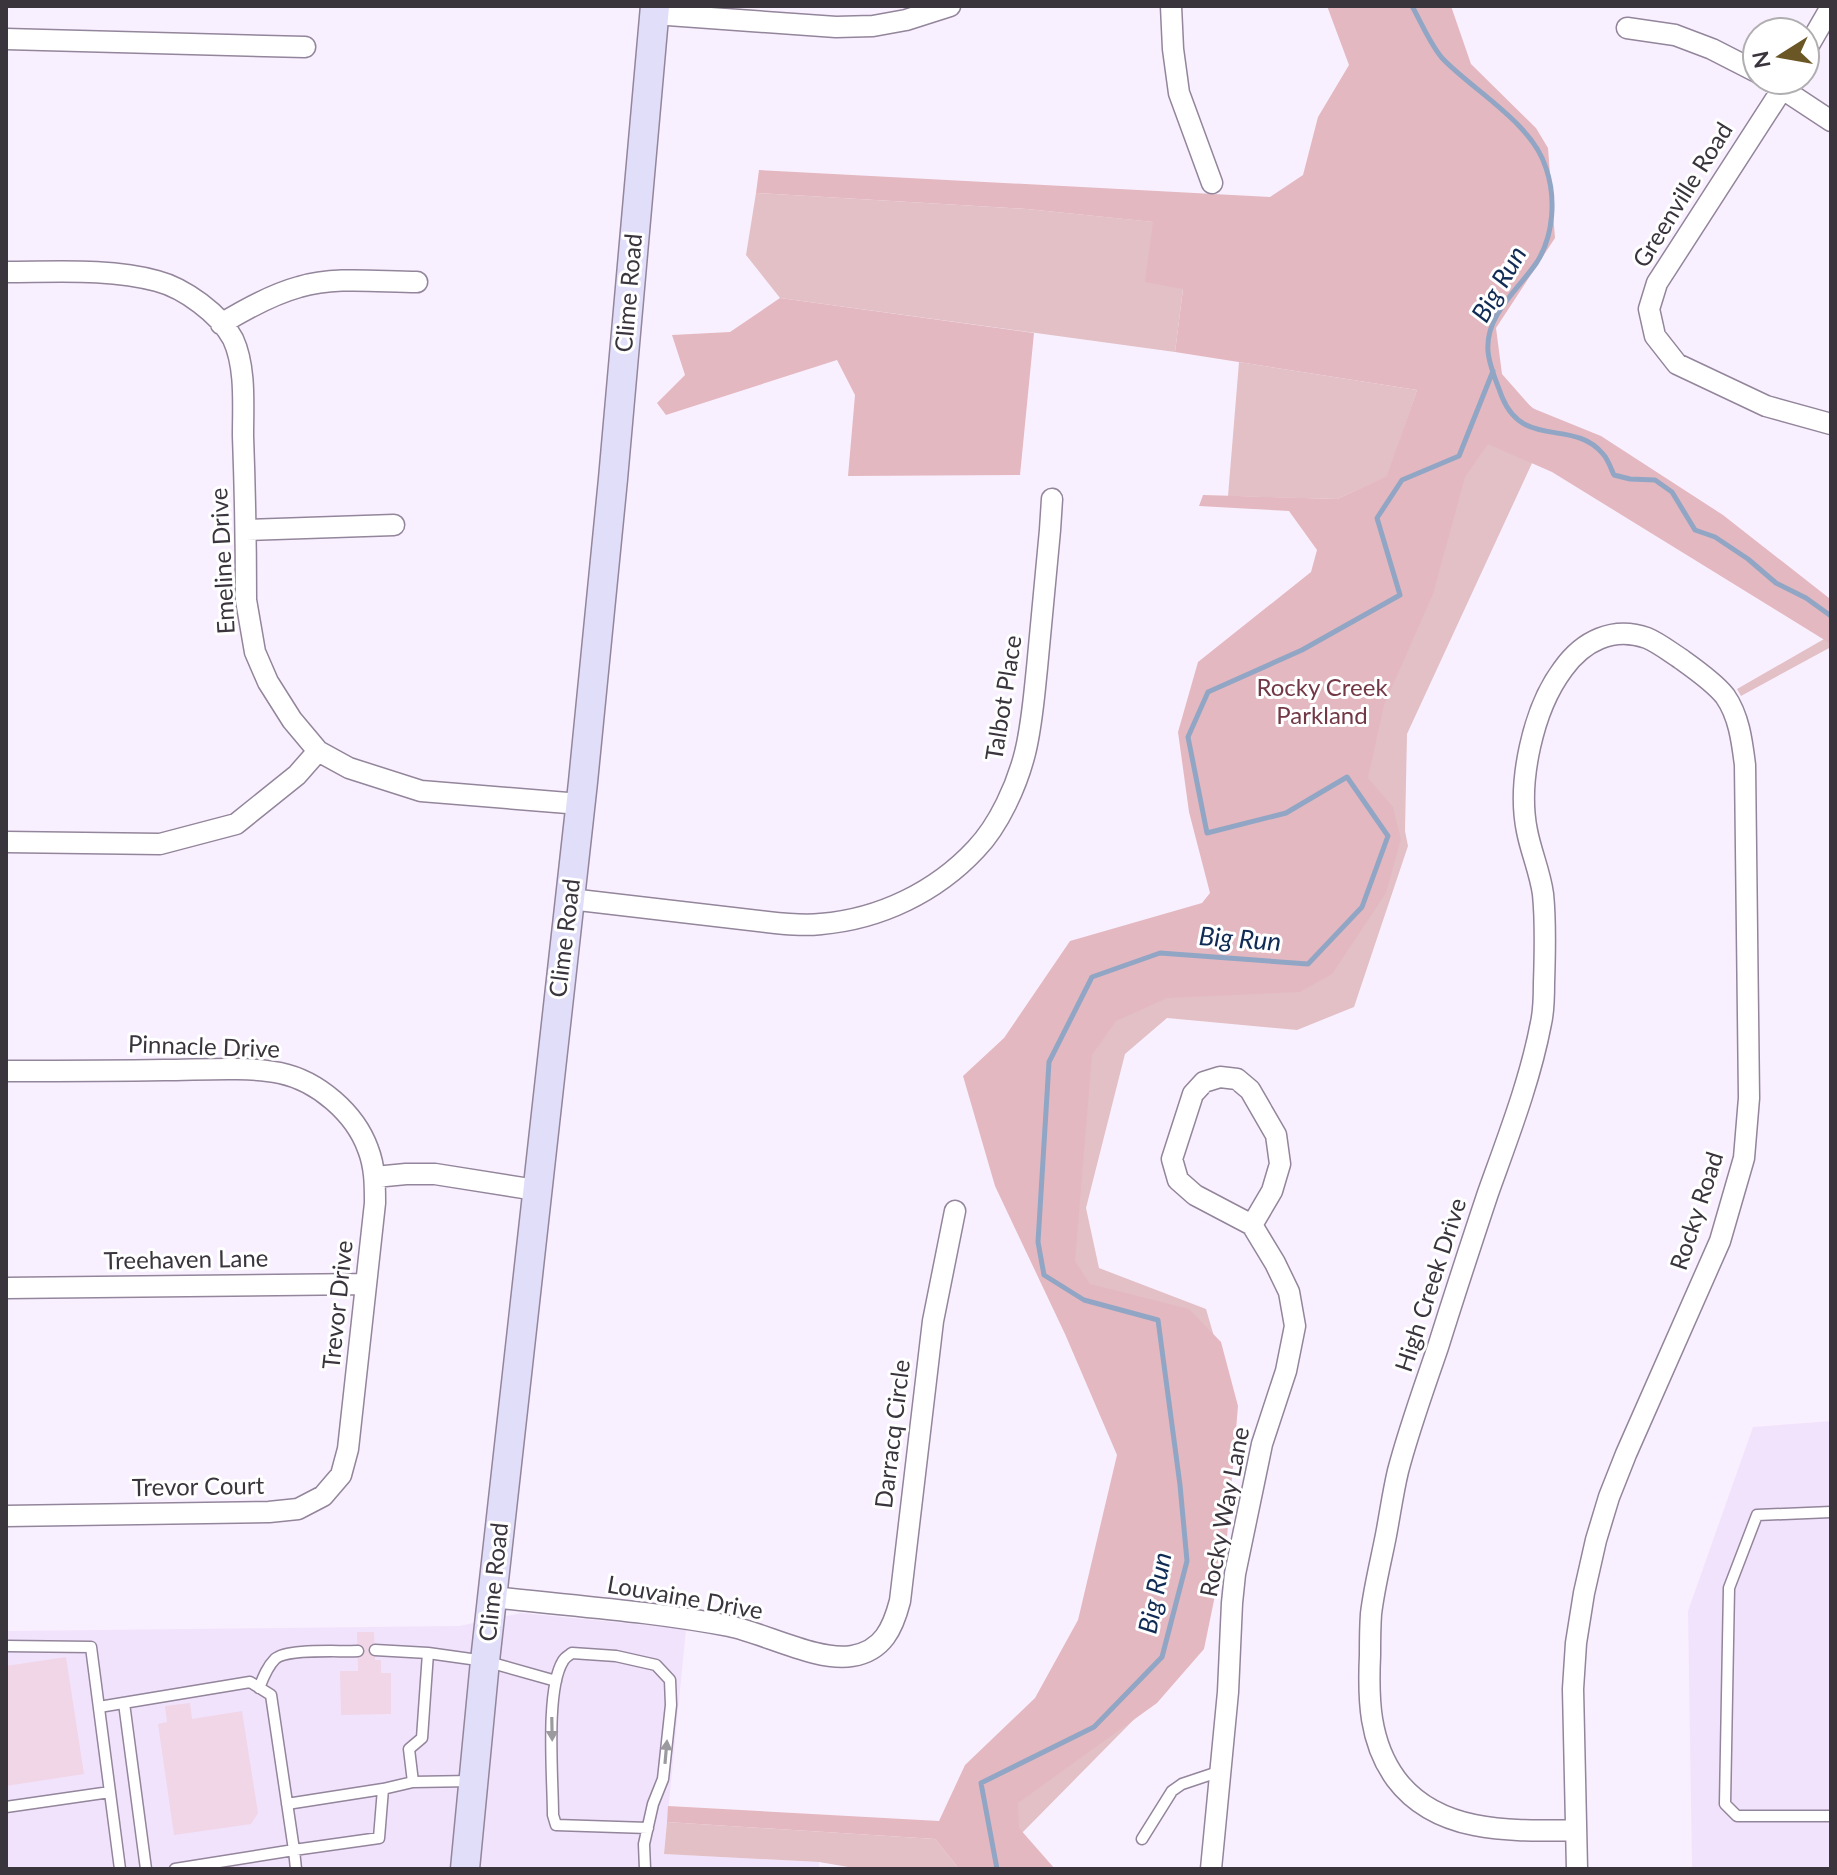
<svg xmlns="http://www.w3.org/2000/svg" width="1837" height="1875" font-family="Lato,sans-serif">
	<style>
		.built { fill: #f2e3fc }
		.green { fill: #e2c0c6 }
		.forest { fill: #e4b8c0 }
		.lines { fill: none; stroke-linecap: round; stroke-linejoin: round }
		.stream { stroke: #91a6c5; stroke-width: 5 }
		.building { fill: #f0d6e7 }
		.service-casing { stroke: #93859b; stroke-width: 13 }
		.minor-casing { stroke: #93859b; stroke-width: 23 }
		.secondary-casing { stroke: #93859b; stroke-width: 31 }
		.service { stroke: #fff; stroke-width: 10 }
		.minor { stroke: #fff; stroke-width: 20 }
		.secondary { stroke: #e0def9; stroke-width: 28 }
		.oneway { fill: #9c9a9e }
		.labels { text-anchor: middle; stroke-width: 6; stroke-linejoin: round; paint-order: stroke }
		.street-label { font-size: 24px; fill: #3a343d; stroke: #fff }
		.park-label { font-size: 24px; fill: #723846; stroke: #fff }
		.water-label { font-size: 26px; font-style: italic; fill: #102b54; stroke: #fff }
	</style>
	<rect width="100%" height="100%" fill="#f9f0ff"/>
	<path class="built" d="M1831,1421V1869H1692L1688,1611L1753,1427Z
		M521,1613L686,1629L664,1854L819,1862V1869H6V1631L459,1626Z"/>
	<path class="green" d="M756,193L1027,209L1154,222L1183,289L1175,352L780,298L746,255Z
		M1239,362L1417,390L1388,476L1337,499L1228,496Z
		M1475,363L1551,422L1407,734L1405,831L1408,846L1354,1007L1297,1030L1167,1018L1125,1054L1086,1208L1099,1268L1206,1309L1220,1357L1167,1686L1019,1836L980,1817L1095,1614L1126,1429L1019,1199L1022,1022L1263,929L1414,514Z
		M1831,635V647L1741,696L1737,689Z
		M667,1822L935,1839L959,1869H860L819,1862L664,1854Z"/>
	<path class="forest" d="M1327,6H1451L1471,64L1536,128L1548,148L1555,238L1496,328L1502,374L1532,408L1601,436L1723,515L1829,598L1831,600V644L1552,472L1488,444L1465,477L1433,594L1384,705L1368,778L1393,807L1401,839L1386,893L1332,974L1300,992L1167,998L1116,1021L1092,1055L1075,1261L1090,1284L1189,1309L1221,1342L1238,1406L1227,1537L1204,1649L1157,1703L1018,1803L1019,1828L1055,1869H959L935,1839L667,1822L668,1806L939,1821L965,1765L1035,1698L1078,1620L1117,1455L1065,1334L995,1186L963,1076L1004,1038L1070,941L1202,903L1210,893L1189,812L1178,732L1198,662L1311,572L1317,550L1289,511L1199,506L1203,495L1337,499L1387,476L1417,390L1175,352L1183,289L1145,282L1153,222L1027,209L756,193L759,170L1270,197L1303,175L1318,117L1349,65Z
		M780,298L1034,333L1020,475L848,476L855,395L837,360L666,415L657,403L685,375L672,335L730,332Z"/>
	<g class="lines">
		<path class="stream" d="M1412,6C1421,22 1431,46 1443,59C1475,92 1532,123 1546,168C1556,197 1554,235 1537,262C1519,289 1485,315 1488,351C1489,366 1497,383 1502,397C1524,450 1573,418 1603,454C1608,459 1611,469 1614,475L1630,479L1655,480L1672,492L1695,530L1715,537L1748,559L1776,583L1806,598L1831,616
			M997,1869L981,1783L1094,1727L1162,1657L1187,1561L1180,1485L1158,1320L1084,1300L1044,1275L1038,1242L1049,1062L1092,977L1160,953L1308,964L1362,907L1388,836L1347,777L1286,813L1207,833L1188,737L1208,692L1302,650L1400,595L1377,518L1402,480L1459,456L1493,371"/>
	</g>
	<path class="building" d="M357,1632H374L375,1660H381V1673H391V1714L341,1715L340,1671H358Z
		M66,1657L84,1774L6,1786V1666Z
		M190,1703L192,1719L242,1711L258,1813L251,1824L174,1835L158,1724L167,1722L165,1706Z"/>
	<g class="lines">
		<defs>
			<path id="service" d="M1831,1512L1757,1515L1729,1588L1725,1804L1737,1816H1831
				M6,1646L91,1647L120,1869
				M375,1650L428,1653
				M259,1688C263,1678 267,1667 275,1659C287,1648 339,1652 358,1651
				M124,1703L146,1869
				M99,1707L250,1682L271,1695L294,1850L379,1838L383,1789L287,1804
				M413,1782L409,1749L422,1738L428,1653L485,1661L556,1681
				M383,1789L413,1782L472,1781
				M6,1807L110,1792
				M1142,1839L1172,1791L1182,1784L1221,1771
				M175,1869L294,1850L296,1869
				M645,1869L644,1844L653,1804L663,1779L671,1705L670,1680L656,1665L616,1656L572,1653C568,1656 565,1657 563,1661C545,1690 553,1779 553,1815L556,1825L648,1828"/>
			<path id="minor" d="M1171,6L1173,49L1179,93L1212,183
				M654,14L836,27L873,26L906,20L950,6
				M1627,28L1675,35L1712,49L1757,72
				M6,39L305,47
				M1805,52L1831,7
				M1769,80L1831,121
				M1788,80L1657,283L1649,309L1655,336L1677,364L1766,406L1831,424
				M6,272C54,272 111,268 157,281C184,288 220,314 233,339C246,367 243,405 243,436C245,490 246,545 246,600L255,652L268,682L292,720L318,751L349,768L421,791L580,804
				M221,324C244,310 273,294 299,287C336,276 379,282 417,282
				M246,530L394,525
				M6,842L160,844L236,824L297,775L318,751
				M570,899L767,922C785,924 803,926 821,924C880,919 936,892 976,849C999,825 1017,785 1025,753C1032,725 1034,696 1037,668C1041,622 1046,576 1050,530L1052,499
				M6,1071C59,1071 111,1071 164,1070C199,1070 246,1066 280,1073C318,1081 355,1113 368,1149C375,1167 375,1185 375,1203L348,1449L341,1475L323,1496L298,1509L269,1512L6,1516
				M375,1177L406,1174H435L536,1190
				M6,1288L366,1284
				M493,1597C571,1606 651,1611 729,1626C764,1633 818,1662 852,1656C883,1651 893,1628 900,1601L933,1321L955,1211
				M1576,1830C1514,1831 1438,1835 1396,1779C1369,1742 1368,1699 1370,1655C1370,1642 1370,1628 1371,1614C1374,1588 1381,1561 1386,1535C1390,1514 1393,1492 1398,1471C1409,1429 1424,1388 1438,1347C1454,1296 1471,1244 1488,1193C1508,1137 1530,1081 1541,1023C1544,1010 1544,996 1544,983C1545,954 1546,923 1543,894C1540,872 1531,852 1527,831C1517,782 1533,709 1563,669C1583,641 1613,626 1647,638C1659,643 1670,652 1681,659C1695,669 1715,683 1725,696C1739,716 1742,741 1745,765L1749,1098L1744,1158L1720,1241L1626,1454L1609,1497L1596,1540L1584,1593L1576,1643L1573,1689L1577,1869
				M1211,1869L1228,1692L1232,1603L1235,1574L1262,1444L1286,1371L1295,1326L1289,1292L1275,1263L1252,1225L1195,1195L1178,1180L1172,1159L1193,1094L1204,1082L1220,1077L1237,1079L1250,1090L1276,1135L1280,1164L1272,1191L1252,1225"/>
			<path id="secondary" d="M465,1869L485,1661L583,782L613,479L655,6"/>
		</defs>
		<use href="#service" class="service-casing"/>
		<use href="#minor" class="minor-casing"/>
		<use href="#secondary" class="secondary-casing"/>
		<use href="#service" class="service"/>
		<use href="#minor" class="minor"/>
		<use href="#secondary" class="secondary"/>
	</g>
	<defs><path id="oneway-solid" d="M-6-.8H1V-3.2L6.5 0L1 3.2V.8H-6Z" transform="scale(2)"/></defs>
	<g class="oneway">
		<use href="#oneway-solid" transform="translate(552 1729) rotate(89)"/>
		<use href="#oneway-solid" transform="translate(666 1752) rotate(-85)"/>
	</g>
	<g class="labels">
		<g class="street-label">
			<text transform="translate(1683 195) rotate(-58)" y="8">Greenville Road</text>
			<text transform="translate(629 293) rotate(-85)" y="8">Clime Road</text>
			<text transform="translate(223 561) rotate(-93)" y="8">Emeline Drive</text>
			<text transform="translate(1004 698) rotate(-81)" y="8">Talbot Place</text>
			<text transform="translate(565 938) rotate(-83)" y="8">Clime Road</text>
			<text transform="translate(204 1047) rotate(2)" y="8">Pinnacle Drive</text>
			<text transform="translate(1697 1211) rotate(-72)" y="8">Rocky Road</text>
			<text transform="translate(186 1260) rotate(-1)" y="8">Treehaven Lane</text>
			<text transform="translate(1431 1285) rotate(-72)" y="8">High Creek Drive</text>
			<text transform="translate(338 1305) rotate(-84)" y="8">Trevor Drive</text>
			<text transform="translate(893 1434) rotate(-83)" y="8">Darracq Circle</text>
			<text transform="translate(198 1487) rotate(-1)" y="8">Trevor Court</text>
			<text transform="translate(1225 1512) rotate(-79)" y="8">Rocky Way Lane</text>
			<text transform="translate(494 1582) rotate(-84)" y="8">Clime Road</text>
			<text transform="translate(685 1598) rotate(10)" y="8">Louvaine Drive</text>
		</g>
		<g class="park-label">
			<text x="1322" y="696">Rocky Creek<tspan x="1322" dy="28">Parkland</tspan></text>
		</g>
		<g class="water-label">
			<text transform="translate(1499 284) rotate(-60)" y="9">Big Run</text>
			<text transform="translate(1240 939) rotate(4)" y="9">Big Run</text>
			<text transform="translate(1155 1593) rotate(-79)" y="9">Big Run</text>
		</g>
	</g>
	<rect width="1837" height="1875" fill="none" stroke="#3a343d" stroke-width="16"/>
	<g transform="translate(1781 56) rotate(259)"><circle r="38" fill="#ffffff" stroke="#b0aeb1" stroke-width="2"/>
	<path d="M0-6L14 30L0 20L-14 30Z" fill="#6b5725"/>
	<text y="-12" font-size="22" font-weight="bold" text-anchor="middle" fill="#3a343d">N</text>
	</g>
</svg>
